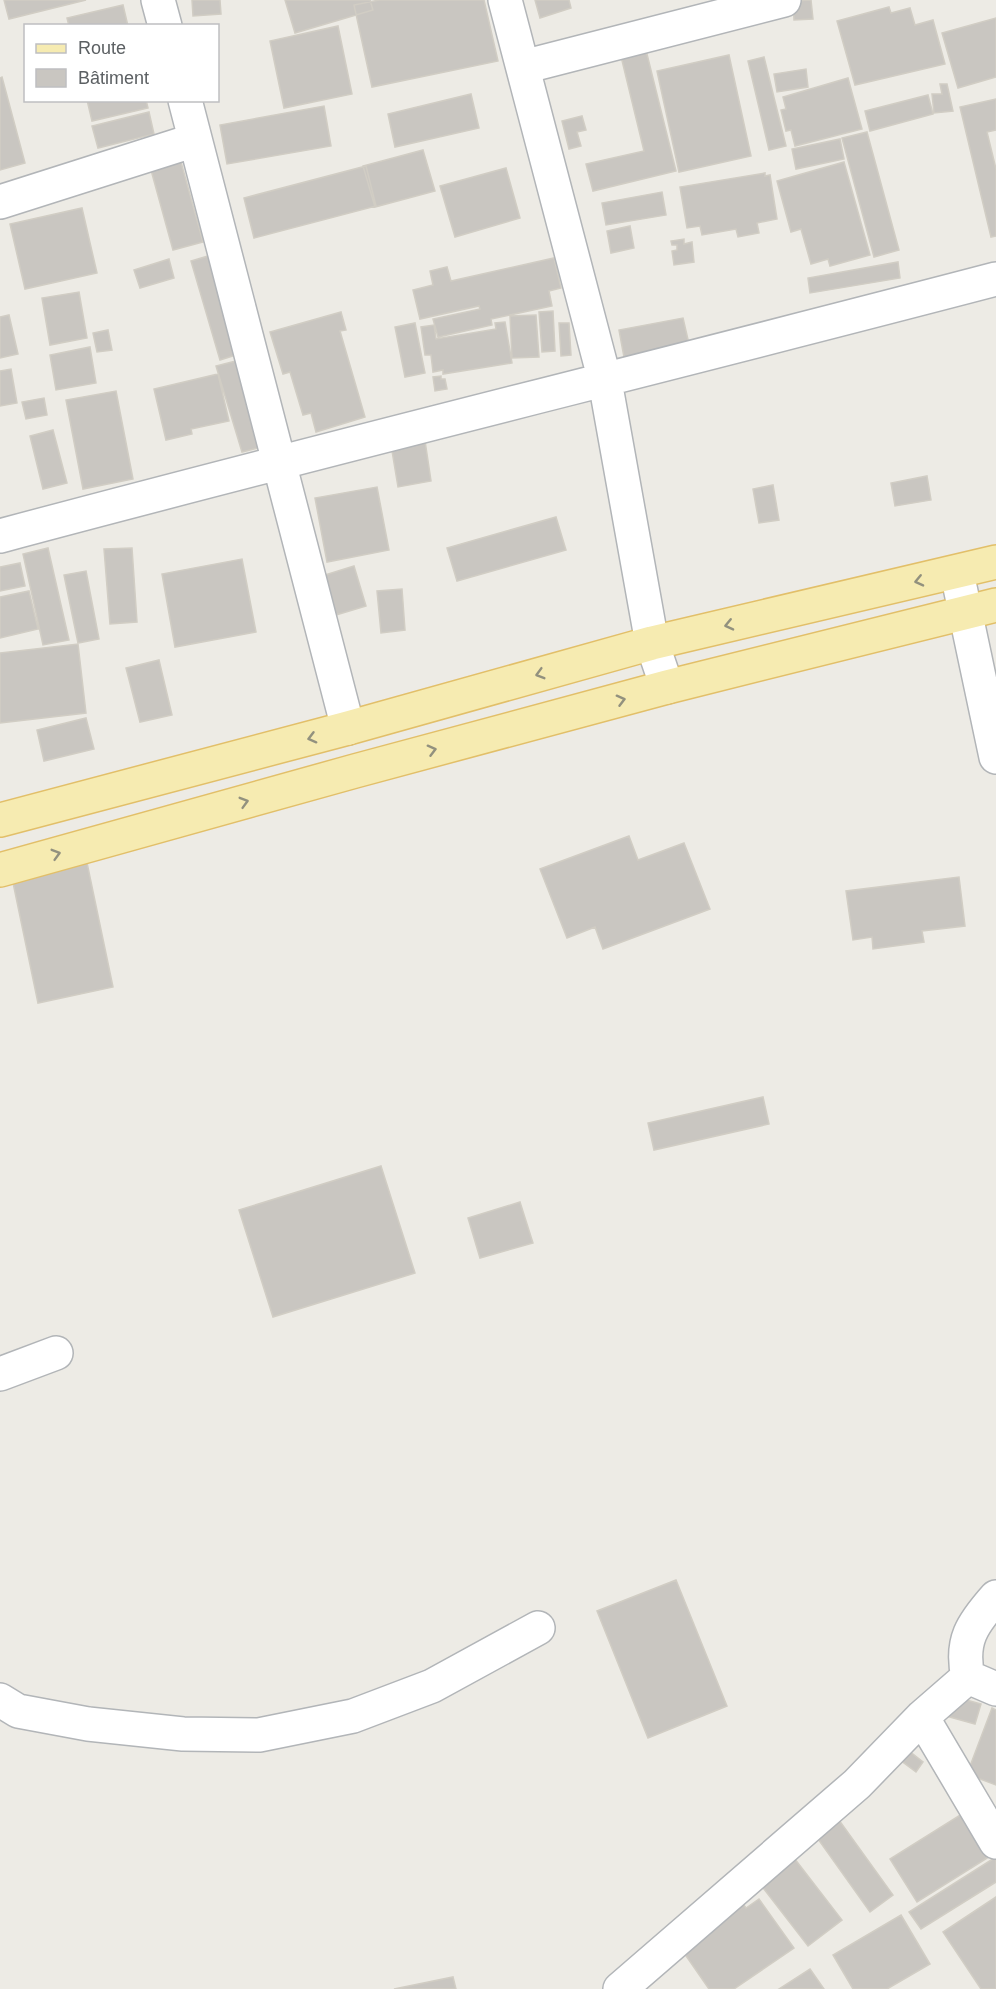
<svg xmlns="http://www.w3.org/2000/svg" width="996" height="1989" font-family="Arial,sans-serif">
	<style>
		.building { fill: #c9c6c1; stroke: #d1cdc4; stroke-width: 1.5 }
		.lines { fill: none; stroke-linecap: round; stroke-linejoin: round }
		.street-casing { stroke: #b2b5b8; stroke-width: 36 }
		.primary-casing { stroke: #e2bf69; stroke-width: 36 }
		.street { stroke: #fff; stroke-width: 33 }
		.primary { stroke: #f6ebb1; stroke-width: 33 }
		.oneway { stroke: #92917e }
	</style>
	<rect width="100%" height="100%" fill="#edebe5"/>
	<path class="building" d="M4,0H86L9,19Z
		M192,0H220L221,14L193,16Z
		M285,0H370L373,10L295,33Z
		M379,0H484L498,61L372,87L354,5Z
		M535,0H569L571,8L540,18Z
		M811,0L813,19L794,20L793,1Z
		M123,5L128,26H69L67,18Z
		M889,7L891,13L910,8L915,25L933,20L945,64L855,85L837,21Z
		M996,18V77L958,88L942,33Z
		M338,26L352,94L284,108L270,41Z
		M643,38L676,171L593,191L586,164L644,151L618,44Z
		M729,55L751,156L679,172L657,71Z
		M764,57L786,146L769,150L748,61Z
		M806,69L808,87L777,92L774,74Z
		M2,77L25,163L0,170V78Z
		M848,78L862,129L795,146L791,130L786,131L781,110L786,109L783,97Z
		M940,84H947L953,111L934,113L932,94H942Z
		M471,94L479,128L395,147L388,114Z
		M928,95L933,114L870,131L865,111Z
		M996,99V130L987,132L996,169V236L991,237L960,107Z
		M87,100H146L148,108L92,121Z
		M324,106L331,146L227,164L220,125Z
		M149,112L154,134L98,148L92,126Z
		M582,116L586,130L577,132L581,146L569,149L562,121Z
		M867,132L899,250L874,257L842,138Z
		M840,139L844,159L796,169L792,149Z
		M423,150L435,191L375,207L363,166Z
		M181,162L203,242L173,250L151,170Z
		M844,162L870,255L830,266L828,259L811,264L801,229L791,232L777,181Z
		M366,166L376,206L254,238L244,198Z
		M506,168L520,218L455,237L440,186Z
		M765,173V176L770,175L777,219L757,223L759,233L738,237L736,229L702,235L700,226L687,228L680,187Z
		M662,192L666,215L606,225L602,203Z
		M82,208L97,273L25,289L10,224Z
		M630,226L634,248L611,253L607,231Z
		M684,239V244L692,242L694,262L674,265L672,251L677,250V245H672L671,241Z
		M208,256L236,355L220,360L191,261Z
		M554,258L561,288L549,291L552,306L491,319L492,325L438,337L433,319L480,309L479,306L420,319L413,290L433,285L430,271L447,267L451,281Z
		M169,259L174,278L140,288L134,270Z
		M898,262L900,278L810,293L808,278Z
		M79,292L87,338L50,345L42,298Z
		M553,311L555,351L542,352L539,312Z
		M341,312L346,330L340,331L365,417L316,432L311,413L303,415L290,372L283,374L270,332Z
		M9,315L18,354L0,358V317Z
		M536,315L539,357L512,358L510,316Z
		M683,318L689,344L624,357L619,330Z
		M505,322L512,363L443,374V370L433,372L431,355H425L421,327L434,325L436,339L496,329L495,323Z
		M415,323L425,373L405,377L395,327Z
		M559,323H569L571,355L561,356Z
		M108,330L112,350L97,352L93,333Z
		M90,347L96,383L56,390L50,355Z
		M236,361L262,447L242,452L216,366Z
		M11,369L17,403L0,406V371Z
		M218,374L229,421L191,429L192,434L166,440L154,389Z
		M441,376V379H445L447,389L435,391L433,377Z
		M116,391L133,479L83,489L66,400Z
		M44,398L47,415L26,419L22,402Z
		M53,430L67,483L43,489L30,436Z
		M424,434L431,481L398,487L390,439Z
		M927,476L931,500L895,506L891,483Z
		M773,485L779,520L759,523L753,489Z
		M377,487L389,550L327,562L315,498Z
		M556,517L566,550L457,581L447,548Z
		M48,548L69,640L43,645L23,554Z
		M132,548L137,622L110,624L104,549Z
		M242,559L256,632L175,647L162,574Z
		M20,563L25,586L0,591V567Z
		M354,566L366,606L336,615L325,575Z
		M86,571L99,639L78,643L64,575Z
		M402,589L405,630L381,633L377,591Z
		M29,591L38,629L0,638V597Z
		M78,644L86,713L0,723V653Z
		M159,660L172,715L140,722L126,668Z
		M86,718L94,749L44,761L37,730Z
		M629,836L638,860L684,843L710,909L603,949L595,927L567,938L540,869Z
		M86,858L113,987L38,1003L11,873Z
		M959,877L965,926L922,931L924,942L873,949L872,937L853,940L846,891Z
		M763,1097L769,1124L654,1150L648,1123Z
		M381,1166L415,1273L273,1317L239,1210Z
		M520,1202L533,1243L480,1258L468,1218Z
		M676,1580L727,1706L648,1738L597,1611Z
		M952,1696L981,1704L975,1724L946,1716Z
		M992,1708L996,1710V1785L967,1774Z
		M904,1747L923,1762L916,1772L896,1757Z
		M965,1812L992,1855L917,1902L890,1859Z
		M836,1816L893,1895L870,1912L813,1832Z
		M791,1854L842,1920L808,1946L757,1880Z
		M996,1857V1882L921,1929L909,1912Z
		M738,1897L746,1908L759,1899L794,1948L734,1989H709L675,1940Z
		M996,1897V1989H981L943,1932Z
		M901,1915L930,1964L887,1989H853L833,1955Z
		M810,1969L824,1989H779Z
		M453,1977L456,1989H394Z"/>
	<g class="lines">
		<defs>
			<path id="street" d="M158,0L165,26
				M505,0L605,381L652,643L667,687
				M523,67L784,0
				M185,100L348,728
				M0,202L195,140
				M0,536C331,447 664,366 996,279
				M957,573L996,757
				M0,1374L56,1353
				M968,1677L996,1689
				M0,1700L18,1711L88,1724L183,1734L259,1735L353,1716L432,1686L538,1628
				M922,1717L996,1842
				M620,1989L857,1784L922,1717L968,1677C960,1641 972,1624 996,1597"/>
			<path id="primary" d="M0,820L348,728L652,643L996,562
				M0,870L355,771L667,687L996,605"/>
		</defs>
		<use href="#street" class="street-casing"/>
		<use href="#primary" class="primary-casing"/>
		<use href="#street" class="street"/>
		<use href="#primary" class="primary"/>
	</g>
	<defs><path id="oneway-chevron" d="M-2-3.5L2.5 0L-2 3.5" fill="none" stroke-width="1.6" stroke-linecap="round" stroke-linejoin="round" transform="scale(1.5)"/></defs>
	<g class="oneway">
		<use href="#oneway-chevron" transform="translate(919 581) rotate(167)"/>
		<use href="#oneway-chevron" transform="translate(729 625) rotate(167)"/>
		<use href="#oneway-chevron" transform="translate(540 674) rotate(164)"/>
		<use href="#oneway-chevron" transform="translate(621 700) rotate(-15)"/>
		<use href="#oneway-chevron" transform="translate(312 738) rotate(165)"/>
		<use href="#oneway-chevron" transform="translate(432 750) rotate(-15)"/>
		<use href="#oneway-chevron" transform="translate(244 802) rotate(-16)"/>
		<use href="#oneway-chevron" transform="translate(56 854) rotate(-16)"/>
	</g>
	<rect x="24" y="24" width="195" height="78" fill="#ffffff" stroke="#bebfc1" stroke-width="1.5"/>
	<rect x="36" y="44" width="30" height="9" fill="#f6ebb1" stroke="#bebfc1" stroke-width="1.5"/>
	<text x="78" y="54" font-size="18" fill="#5c6063">Route</text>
	<rect x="36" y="69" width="30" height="18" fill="#c9c6c1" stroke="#bebfc1" stroke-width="1.5"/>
	<text x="78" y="84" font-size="18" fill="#5c6063">Bâtiment</text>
</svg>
